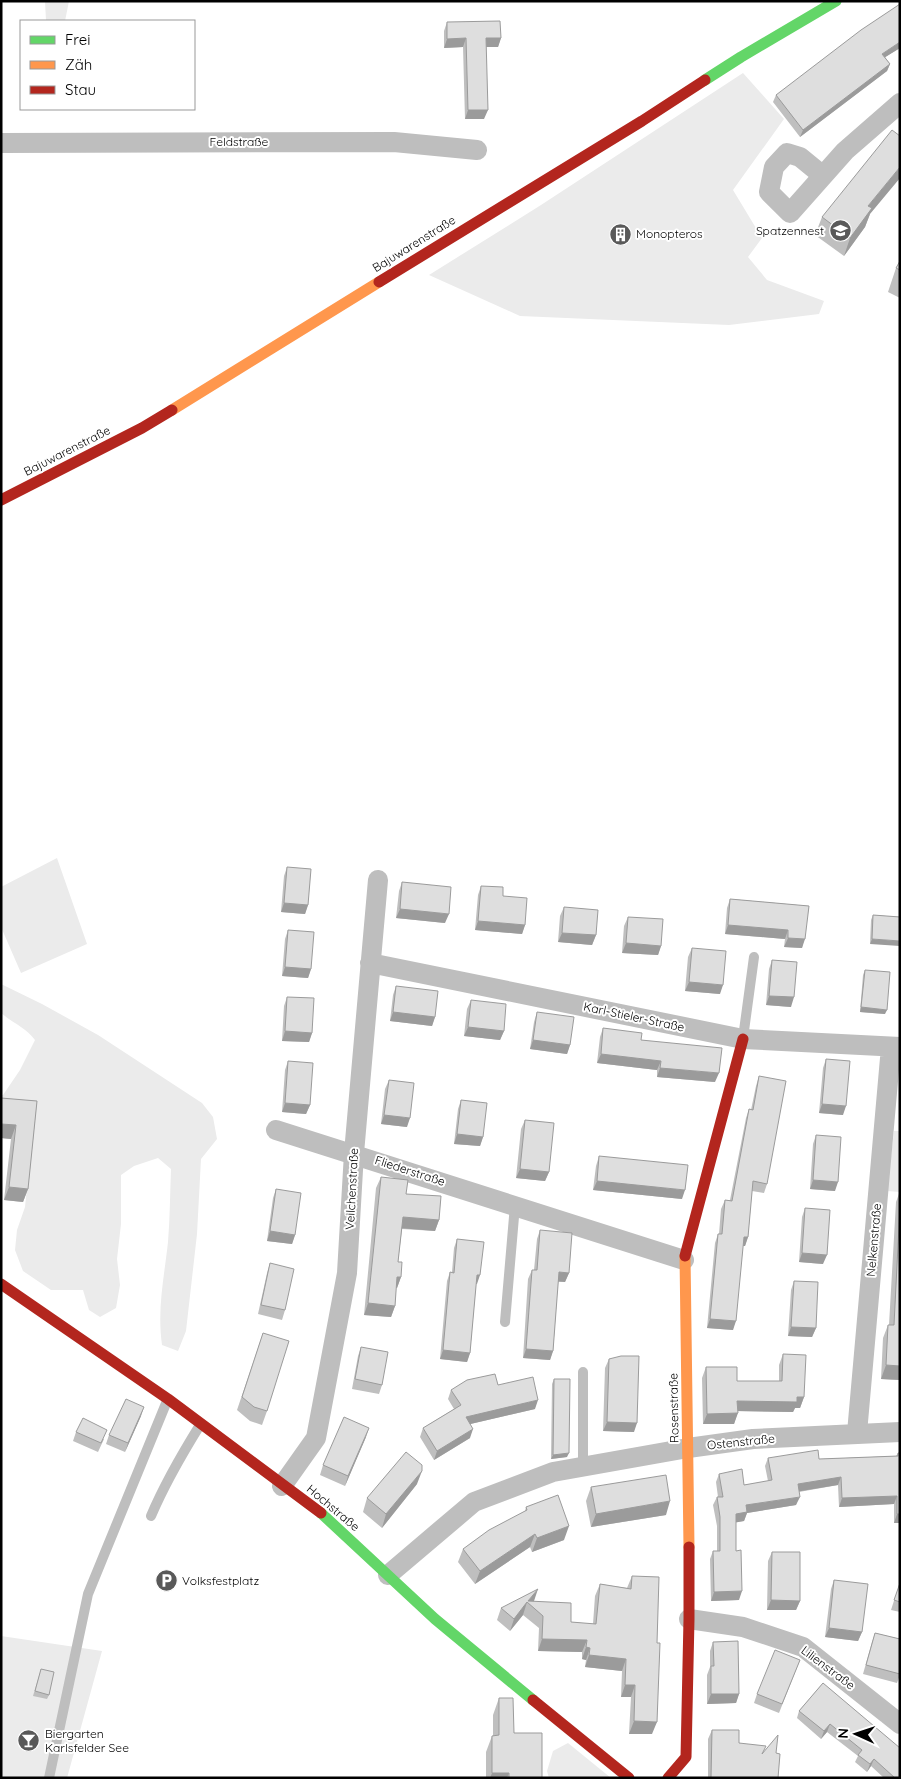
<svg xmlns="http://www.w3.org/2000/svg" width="901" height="1779" font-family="Quicksand,sans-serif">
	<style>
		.green { fill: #ebebeb }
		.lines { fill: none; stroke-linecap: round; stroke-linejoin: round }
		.lane { stroke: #bebebe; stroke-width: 10 }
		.street { stroke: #bebebe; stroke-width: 20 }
		.fast { stroke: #63d668; stroke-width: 11 }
		.slow { stroke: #ff974d; stroke-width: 11 }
		.jam { stroke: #b3261e; stroke-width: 11 }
		.wall { fill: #bfbfbf }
		.shaded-wall { fill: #9b9b9b }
		.building { fill: #dedede; stroke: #9b9b9b }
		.labels { text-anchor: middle; stroke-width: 4; stroke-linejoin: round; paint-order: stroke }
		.street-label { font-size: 12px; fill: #000; stroke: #fff }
		.poi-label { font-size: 12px; fill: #000; stroke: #fff; text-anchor: start }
	</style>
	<rect width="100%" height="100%" fill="#fff"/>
	<path class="green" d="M45,1H69L65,21H46Z
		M743,73L784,119L733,190L762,238L748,257L767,280L824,301L819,314L729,325L520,316L429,275L541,205Z
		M57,858L87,944L21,973L1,927V887Z
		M1,984L42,1004L98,1035L202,1103L213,1117L217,1139L201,1159L197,1234L186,1331L178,1351L162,1345C157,1308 164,1279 168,1242C170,1218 170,1193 171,1169L158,1158L134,1166L121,1175V1224L117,1259L120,1285L116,1308L100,1317L89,1310L83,1290H51L23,1271L15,1250L17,1230L25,1207L34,1119L1,1108V1095H3L20,1070L35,1040C26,1028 13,1023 1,1013Z
		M894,1131H900V1192L887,1191Z
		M1,1636L102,1651L67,1778H1Z
		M568,1743L611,1778H549L547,1771L553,1751Z"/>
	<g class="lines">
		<path class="lane" d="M743,1038L754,957
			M505,1322L515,1205
			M583,1372V1467
			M151,1516C165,1483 182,1454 200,1425
			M49,1778L88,1594L167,1401"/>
		<path class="street" d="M1,143L394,142L477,150
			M822,175L800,157L787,153L774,167L769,192L790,213L845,151L900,103
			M370,963L743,1039L900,1047
			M276,1130L684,1260
			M857,1433L891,1047
			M282,1486L316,1438L347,1273L354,1153L378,880
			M388,1575L474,1502L553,1472L688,1448L753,1439L900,1432
			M689,1619L743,1627L803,1647L900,1724"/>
		<path class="fast" d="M705,80L741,57L836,1
			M321,1513L435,1619L533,1700"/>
		<path class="slow" d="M172,410L379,282
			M685,1256L689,1547"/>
		<path class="jam" d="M379,282L642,121L705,80
			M1,500L142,428L172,410
			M685,1256L743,1039
			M1,1284L168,1399L321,1513
			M533,1700L629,1778
			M668,1778L686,1757L689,1619V1547"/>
	</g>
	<path class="wall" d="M447,22L501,38L498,47H486L484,119H465L463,47L444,48V31Z
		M900,48L885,57L890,64L887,71L800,137L773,102L776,95Z
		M870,214L865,227L844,256L815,235L822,217Z
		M900,261V298L888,292L896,268Z
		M287,867L308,905L305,914L281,912L284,876Z
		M402,882L445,923L396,918L399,891Z
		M481,886L525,925L522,934L475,930L478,895Z
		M730,899L809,906L802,948L784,947L785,939L725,934L727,908Z
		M564,907L596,935L592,945L558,942L560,916Z
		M873,915L900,917L870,944L871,920Z
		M628,917L661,946L658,955L622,953L624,926Z
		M288,930L311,969L308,978L282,976L285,939Z
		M692,948L720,994L685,991L688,957Z
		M772,960L791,1007L766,1005L769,969Z
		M865,970L885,1014L860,1012L863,975Z
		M396,986L435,1017L432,1026L390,1021L393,995Z
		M287,997L312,1033L309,1042L282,1041L284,1006Z
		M471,1000L504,1031L500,1040L464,1036L467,1009Z
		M537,1012L570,1045L567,1054L530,1049L534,1022Z
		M603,1028L715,1082L657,1077V1070L597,1063L600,1037Z
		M826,1059L843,1115L819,1113L823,1068Z
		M288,1061L310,1105L306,1114L282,1112L285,1070Z
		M759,1076L767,1184L764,1193L752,1191L748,1237L745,1246H743L733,1330L707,1328L715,1243L718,1234H719L721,1209L725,1200H730L746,1118L749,1109L751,1110L756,1086Z
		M389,1080L407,1127L381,1124L385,1089Z
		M1,1098L37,1101L28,1189L23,1202L4,1200L11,1139L1,1138Z
		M461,1100L483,1137L480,1146L454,1144L458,1109Z
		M525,1120L549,1172L545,1181L516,1178L521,1129Z
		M816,1135L835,1191L810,1189L813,1144Z
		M599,1156L682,1199L593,1190L596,1166Z
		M381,1177L406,1194L439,1220L435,1231L402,1229L398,1262L401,1277L397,1288H396L395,1306L391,1317L364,1315L376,1188Z
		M276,1189L295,1235L292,1244L267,1241L273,1198Z
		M900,1191V1380L881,1379L883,1338L888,1325H889L896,1202Z
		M805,1208L823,1264L799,1262L802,1217Z
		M540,1230L569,1273L565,1282H558L553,1351L550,1360L523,1358L528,1279L532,1270H534L537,1239Z
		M457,1239L477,1284H476L470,1353L467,1362L440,1359L447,1281L450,1272H452L454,1248Z
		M270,1263L285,1310L282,1320L258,1314L267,1273Z
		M794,1281L816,1328L812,1337L788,1336L791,1290Z
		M263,1333L267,1411L262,1425L250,1421L237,1410Z
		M361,1347L382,1385L379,1394L352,1389L358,1356Z
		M783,1354L804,1397L800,1408H795L793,1412L738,1411L734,1424H703L702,1378L706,1367L737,1381H779V1365Z
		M609,1359L634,1432L603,1431L605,1368Z
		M554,1379L567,1457L551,1459L552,1384Z
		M498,1385L535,1409L470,1424V1438L434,1460L420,1437L423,1428L454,1409L448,1399L451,1390Z
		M141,1416L125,1452L106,1444L109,1435Z
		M76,1432L104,1439L98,1452L73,1441Z
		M366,1437L345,1486L320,1475L323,1465Z
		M898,1453H900V1523H894V1504L839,1507L838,1485L799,1492L796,1505L747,1513L744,1521L736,1522V1551L739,1600L711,1601L710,1559L713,1551H717V1526L713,1505L717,1497H718L716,1482L719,1474L744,1485L768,1481L765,1466L768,1458L819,1459L896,1456Z
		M417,1484L382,1528L363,1512L367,1498Z
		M591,1487L666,1515L591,1527L586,1501Z
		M526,1507L564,1540L532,1552L530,1547L475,1584L458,1562L463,1549L525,1511Z
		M772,1552L800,1601L796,1610H767L768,1561Z
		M632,1576L652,1734H629L631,1697H621L622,1671L585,1667L586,1660L582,1659V1652L538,1651L539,1628L523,1615L510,1631L497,1620L501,1608L533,1601L571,1622L593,1624L595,1596L600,1584L627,1588Z
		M834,1580L862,1632L858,1641L825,1637L831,1589Z
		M900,1582V1612L891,1610Z
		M875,1633L900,1639V1675L897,1683L863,1674L872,1642Z
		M713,1642L739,1694L736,1703L707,1704V1675L710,1667V1651Z
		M800,1660L779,1713L754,1703L757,1694Z
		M41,1669L49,1695L47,1699L33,1696Z
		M823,1683L900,1778H884L871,1766L867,1772L855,1762L858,1756L827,1732L821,1739L797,1718L799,1711Z
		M499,1698L514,1733L542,1778H486V1752L492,1736H493V1715Z
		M712,1730L763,1754L776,1753L778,1778H708V1739Z"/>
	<path class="shaded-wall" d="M466,38L463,47L444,48L447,39Z
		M486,38H501L498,47H482Z
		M900,42V48L879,61L882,54Z
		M890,64L887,71L800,137L803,130Z
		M468,110H488L484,119H465Z
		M900,167V178L870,214L865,227L844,256L850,238L868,206Z
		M284,903L308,905L305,914L281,912Z
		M400,909L449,914L445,923L396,918Z
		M478,921L525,925L522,934L475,930Z
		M728,925L788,930L785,939L725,934Z
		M562,933L596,935L592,945L558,942Z
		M788,938L805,939L802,948L784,947Z
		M872,939L900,941V946L870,944Z
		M626,943L661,946L658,955L622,953Z
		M285,967L311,969L308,978L282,976Z
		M689,982L723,985L720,994L685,991Z
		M769,996L794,997L791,1007L766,1005Z
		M861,1007L887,1010L885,1014L860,1012Z
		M393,1012L435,1017L432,1026L390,1021Z
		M468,1027L504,1031L500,1040L464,1036Z
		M285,1031L312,1033L309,1042L282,1041Z
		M533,1040L570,1045L567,1054L530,1049Z
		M601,1054L661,1061L657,1070L597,1063Z
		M660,1068L719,1073L715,1082L657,1077Z
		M285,1103L310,1105L306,1114L282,1112Z
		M822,1104L846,1106L843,1115L819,1113Z
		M384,1115L410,1118L407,1127L381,1124Z
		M1,1124L16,1125L11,1139L1,1138Z
		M457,1134L483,1137L480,1146L454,1144Z
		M520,1169L549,1172L545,1181L516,1178Z
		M813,1180L838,1182L835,1191L810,1189Z
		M597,1181L685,1190L682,1199L593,1190Z
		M9,1187L28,1189L23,1202L4,1200Z
		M403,1217L439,1220L435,1231L399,1228Z
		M270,1231L295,1235L292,1244L267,1241Z
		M744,1237H748L745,1246H741Z
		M802,1253L827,1255L823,1264L799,1262Z
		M559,1272L569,1273L565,1282L556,1281Z
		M477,1275H480L477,1284H474Z
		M397,1277H401L397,1288H393Z
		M368,1303L395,1306L391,1317L364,1315Z
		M710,1319L736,1321L733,1330L707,1328Z
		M791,1327L816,1328L812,1337L788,1336Z
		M526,1349L553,1351L550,1360L523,1358Z
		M443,1350L470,1353L467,1362L440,1359Z
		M886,1365L900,1366V1380L881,1379Z
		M797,1397H804L800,1408H795L793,1412L734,1411L737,1401Z
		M538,1400L535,1409L462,1426L466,1417Z
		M144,1407L141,1416L125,1452L128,1443Z
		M738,1413L734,1424H703L707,1414Z
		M607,1422L637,1423L634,1432L603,1431Z
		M369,1428L366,1437L345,1486L348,1476Z
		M473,1429L470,1438L434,1460L437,1451Z
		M569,1453L567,1457L551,1459L553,1455Z
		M422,1471L417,1484L382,1528L386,1514Z
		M841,1477L838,1485L795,1492L798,1484Z
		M897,1496L894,1504L839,1507L842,1498Z
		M800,1497L796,1505L747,1513L744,1521L733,1523L736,1514L746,1505Z
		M670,1501L666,1515L591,1527L596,1514Z
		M897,1514H900V1523H894Z
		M569,1526L564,1540L532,1552L537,1538Z
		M535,1534L530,1547L475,1584L480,1571Z
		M538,1589L534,1601L530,1605L528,1601Z
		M742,1591L739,1600L711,1601L714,1592Z
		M771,1600L800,1601L796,1610H767Z
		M527,1602L523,1615L510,1631L514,1619Z
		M829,1628L862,1632L858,1641L825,1637Z
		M542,1639L587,1640L582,1652L538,1651Z
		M586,1647L590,1648L586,1660L582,1659Z
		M589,1655L626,1659L622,1671L585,1667Z
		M625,1685H635L631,1697H621Z
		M711,1694H739L736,1703L707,1704Z
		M634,1721L657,1722L652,1734H629Z
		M830,1724L827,1732L821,1739L824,1731Z
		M874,1759L871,1766L867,1772L870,1764Z
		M492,1773H509L507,1778H490Z"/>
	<path class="building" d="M900,4V42L882,54L890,64L803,130L776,95L861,30Z
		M500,21L501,38H486L488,110H468L466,38L447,39V22Z
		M892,130L900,136V167L868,206L872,208L850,238L822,217Z
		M900,261V270L896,268Z
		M287,867L311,869L308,905L284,903Z
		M402,882L451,887L449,914L400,909Z
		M481,886L503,887V896L527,898L525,925L478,921Z
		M730,899L809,906L805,939L788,938V930L728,925Z
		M564,907L598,910L596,935L562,933Z
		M873,915L900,917V941L872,939Z
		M628,917L663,919L661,946L626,943Z
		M288,930L314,932L311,969L285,967Z
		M692,948L726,951L723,985L689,982Z
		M772,960L797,962L794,997L769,996Z
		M865,970L890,972L887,1010L861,1007Z
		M396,986L438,991L435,1017L393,1012Z
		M287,997L314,998L312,1033L285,1031Z
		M471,1000L506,1004L504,1031L468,1027Z
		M537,1012L574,1017L570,1045L533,1040Z
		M603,1028L642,1033L641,1040L722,1048L719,1073L660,1068L661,1061L601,1054Z
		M826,1059L850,1061L846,1106L822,1104Z
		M288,1061L313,1063L310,1105L285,1103Z
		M759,1076L786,1081L767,1184L753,1181L748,1237H744L736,1321L710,1319L718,1234H722L725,1200L732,1201L749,1109L753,1110Z
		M389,1080L414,1083L410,1118L384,1115Z
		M1,1098L37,1101L28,1189L9,1187L16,1125L1,1124Z
		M461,1100L487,1103L483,1137L457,1134Z
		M525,1120L554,1123L549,1172L520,1169Z
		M816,1135L841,1137L838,1182L813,1180Z
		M599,1156L688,1165L685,1190L597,1181Z
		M381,1177L408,1180L406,1194L441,1196L439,1220L403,1217L398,1262H402L401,1277H397L395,1306L368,1303Z
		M276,1189L301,1193L295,1235L270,1231Z
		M900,1206V1366L886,1365L888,1325H894Z
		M805,1208L830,1210L827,1255L802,1253Z
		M540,1230L572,1233L569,1273L559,1272L553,1351L526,1349L532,1270H537Z
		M457,1239L484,1242L480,1275H477L470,1353L443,1350L450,1272L454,1273Z
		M270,1263L294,1269L285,1310L261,1305Z
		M794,1281L818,1282L816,1328L791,1327Z
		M263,1333L289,1341L267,1411L254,1407L242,1397Z
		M361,1347L388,1352L382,1385L355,1379Z
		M783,1354L806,1355L804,1397H797V1402L737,1401L738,1413L707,1414L706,1367H737V1381H782Z
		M621,1356H639L637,1423L607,1422L609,1359Z
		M495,1374L498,1385L533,1377L538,1400L466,1417L473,1429L437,1451L423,1428L461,1405L451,1390L467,1380Z
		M554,1379H570L569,1453L553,1455Z
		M126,1399L144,1407L128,1443L109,1435Z
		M344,1417L369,1428L348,1476L323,1465Z
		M83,1418L107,1430L101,1443L76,1432Z
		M818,1450L819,1459L898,1456V1453H900V1514H897V1496L842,1498L841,1477L798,1484L800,1497L746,1505L747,1512L736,1514V1551L741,1550L742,1591L714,1592L713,1551H720V1517L717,1497H723L719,1474L742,1469L744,1485L772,1480L768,1458Z
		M406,1452L422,1465V1471L386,1514L367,1498Z
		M666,1475L670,1501L596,1514L591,1487Z
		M558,1495L569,1526L537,1538L535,1534L480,1571L463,1549L489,1530L527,1510L526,1507Z
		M772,1552H800V1601L771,1600Z
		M632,1576L659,1577L657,1643H660L657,1722L634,1721L635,1685H625L626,1659L589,1655L590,1648L586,1647L587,1640L542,1639L543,1616L527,1602L514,1619L501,1608L538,1589L528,1601L571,1603V1622L596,1624L600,1584L631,1589Z
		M834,1580L868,1584L862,1632L829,1628Z
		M900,1583V1602L894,1600Z
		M875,1633L900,1639V1674L866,1665Z
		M738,1641L739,1694H711V1666H714L713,1642Z
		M775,1650L800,1660L782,1704L757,1694Z
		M41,1669L54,1672L49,1695L35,1691Z
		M823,1683L900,1748V1778H895L874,1759L870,1764L858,1755L862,1750L830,1724L824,1731L799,1711Z
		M499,1698H513L514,1733H542V1778H509V1773H492V1736L499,1735Z
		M712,1730H739V1743L766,1746L762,1754L778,1735L776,1753L780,1754L778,1778H711Z"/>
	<defs>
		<symbol id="school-disc" viewBox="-11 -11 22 22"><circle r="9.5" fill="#595959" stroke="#fff"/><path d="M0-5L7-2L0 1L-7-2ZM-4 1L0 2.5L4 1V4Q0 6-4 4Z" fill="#fff"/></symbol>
		<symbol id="building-disc" viewBox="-11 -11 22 22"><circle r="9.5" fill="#595959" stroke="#fff"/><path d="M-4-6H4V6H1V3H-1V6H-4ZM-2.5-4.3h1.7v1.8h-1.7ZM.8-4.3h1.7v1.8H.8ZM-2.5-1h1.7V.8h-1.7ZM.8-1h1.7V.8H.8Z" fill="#fff"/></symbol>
		<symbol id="parking-disc" viewBox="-11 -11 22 22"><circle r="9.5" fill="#595959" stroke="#fff"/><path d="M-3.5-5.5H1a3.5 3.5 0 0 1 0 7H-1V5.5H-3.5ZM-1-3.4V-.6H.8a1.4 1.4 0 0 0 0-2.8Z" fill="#fff"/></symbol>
		<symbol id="bar-disc" viewBox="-11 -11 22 22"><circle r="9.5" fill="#595959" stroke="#fff"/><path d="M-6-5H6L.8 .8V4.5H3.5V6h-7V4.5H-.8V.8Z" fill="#fff"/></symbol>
	</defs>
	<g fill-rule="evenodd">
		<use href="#school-disc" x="828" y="218" width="25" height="25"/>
		<use href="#building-disc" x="608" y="222" width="25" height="25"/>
		<use href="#parking-disc" x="154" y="1568" width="25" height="25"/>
		<use href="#bar-disc" x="16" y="1728" width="25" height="25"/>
	</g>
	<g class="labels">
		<g class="street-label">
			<text x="239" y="146">Feldstraße</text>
			<text transform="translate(414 244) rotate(-32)" y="4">Bajuwarenstraße</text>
			<text transform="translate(67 451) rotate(-27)" y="4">Bajuwarenstraße</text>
			<text transform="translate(634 1017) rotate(12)" y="4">Karl-Stieler-Straße</text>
			<text transform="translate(410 1171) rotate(18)" y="4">Fliederstraße</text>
			<text transform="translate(352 1189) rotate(-87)" y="4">Veilchenstraße</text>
			<text transform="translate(874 1240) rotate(-85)" y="4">Nelkenstraße</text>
			<text transform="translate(674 1408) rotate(-91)" y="4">Rosenstraße</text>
			<text transform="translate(741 1442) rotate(-6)" y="4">Ostenstraße</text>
			<text transform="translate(333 1508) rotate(40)" y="4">Hochstraße</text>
			<text transform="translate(828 1668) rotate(37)" y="4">Lilienstraße</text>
		</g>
		<g class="poi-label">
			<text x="824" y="235" text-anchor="end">Spatzennest</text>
			<text x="636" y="238">Monopteros</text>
			<text x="182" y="1585">Volksfestplatz</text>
			<text x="45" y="1738">Biergarten<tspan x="45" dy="14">Karlsfelder See</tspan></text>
		</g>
	</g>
	<rect width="901" height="1779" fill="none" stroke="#000000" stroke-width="5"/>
	<rect x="20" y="20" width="175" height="90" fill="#ffffff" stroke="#999999"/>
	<rect x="30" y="36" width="25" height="8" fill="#63d668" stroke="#999999"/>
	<text x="65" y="45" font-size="15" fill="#000000">Frei</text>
	<rect x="30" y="61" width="25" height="8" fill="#ff974d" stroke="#999999"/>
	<text x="65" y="70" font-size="15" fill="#000000">Zäh</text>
	<rect x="30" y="86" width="25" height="8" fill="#b3261e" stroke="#999999"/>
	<text x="65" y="95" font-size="15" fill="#000000">Stau</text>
	<g transform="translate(856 1734) rotate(273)" stroke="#ffffff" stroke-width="4" paint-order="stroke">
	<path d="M0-4L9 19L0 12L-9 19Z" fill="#000000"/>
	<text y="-8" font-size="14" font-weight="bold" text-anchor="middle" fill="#000000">N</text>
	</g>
</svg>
